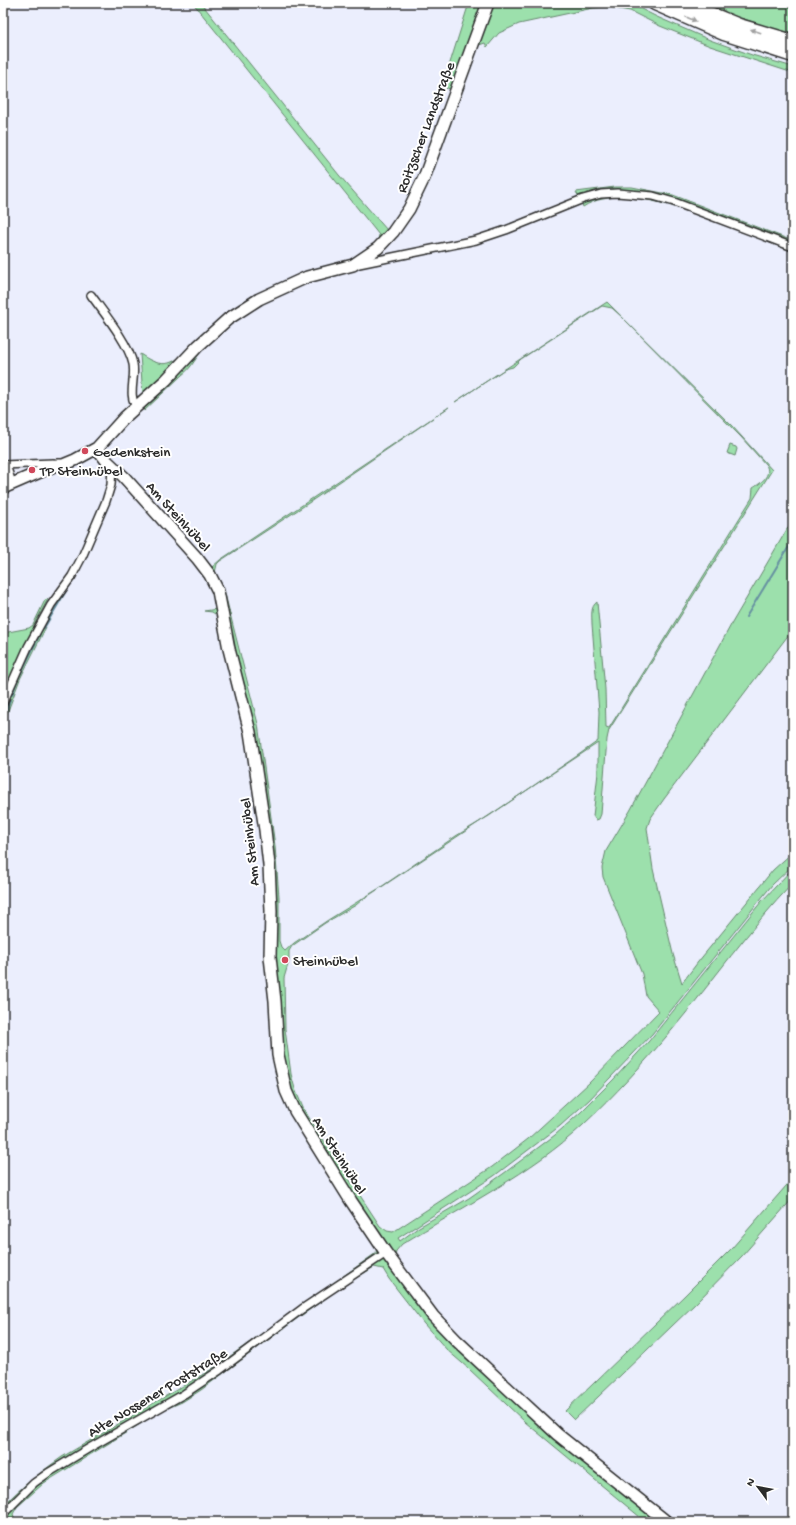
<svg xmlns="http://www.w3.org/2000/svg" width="796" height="1525" font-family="'Gochi Hand',sans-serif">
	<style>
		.green { fill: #9ce0ac; stroke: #64866c }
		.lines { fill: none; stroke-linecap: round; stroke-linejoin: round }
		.stream { stroke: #6691a1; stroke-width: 2 }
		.street-casing { stroke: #2b2b2b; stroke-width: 10 }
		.secondary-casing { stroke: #2b2b2b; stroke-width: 14 }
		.highway-casing { stroke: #2b2b2b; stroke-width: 17 }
		.street { stroke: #fff; stroke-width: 7 }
		.secondary { stroke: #fff; stroke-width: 11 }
		.highway { stroke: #fff; stroke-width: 14 }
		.oneway { fill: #a0a0a0 }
		.poi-dot { fill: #d1495b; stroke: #fff; stroke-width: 1.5 }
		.labels { text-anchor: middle; stroke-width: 4; stroke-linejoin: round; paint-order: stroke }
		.street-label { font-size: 15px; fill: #2b2b2b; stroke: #fff }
		.poi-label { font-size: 15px; fill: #2b2b2b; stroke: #fff; text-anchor: start }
	</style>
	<rect width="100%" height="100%" fill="#ebeefd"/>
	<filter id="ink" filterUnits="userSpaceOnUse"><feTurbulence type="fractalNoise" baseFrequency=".025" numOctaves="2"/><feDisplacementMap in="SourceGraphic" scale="8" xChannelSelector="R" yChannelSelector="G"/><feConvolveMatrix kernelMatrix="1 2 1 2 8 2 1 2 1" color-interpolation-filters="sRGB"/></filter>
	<g filter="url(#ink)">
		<path class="green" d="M193,3H201L339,175L387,230L378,240L379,235L371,225Z
			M469,3H482L451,91L448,88L443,89V85Z
			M492,3H629L657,17L710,40L752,55L793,67V73L710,46L660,26L630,11L608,7L593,8L519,24L499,33L487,47L485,43L479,45L477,42Z
			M705,3H793V35L725,13V11Z
			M615,187H632L673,195L793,241V245L653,194L579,197L576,192Z
			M602,196H636L675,204L786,248V249C741,232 648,187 603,199C596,200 589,203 583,207L581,202Z
			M607,302L732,426L772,470L609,730L607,739L601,814L599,819L596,820L593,816L598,773V743L362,900L356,905L325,923L292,946L289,951V961L284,978L285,1029L291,1074L295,1089L304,1110L380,1226L387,1231L393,1232L492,1167L528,1139L589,1083L659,1011L646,996L642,974L603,877L602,868L606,851L630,811L732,623L793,519V629L664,799L650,819L647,828L653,869L673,954L682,983L698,962L773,870L793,852V865L772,885L652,1034L589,1100L560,1126L494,1176L398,1238L400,1241L419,1227L469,1198L503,1174L555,1135L581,1112L613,1080L649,1041L761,902L793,868V883C749,929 713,981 672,1030C644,1063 615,1095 583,1125C533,1172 461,1208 402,1244L396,1251L395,1257L432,1308L460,1337L568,1438L672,1522L528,1414L568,1450L658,1522H646L525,1422L469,1369L447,1350L424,1324L389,1279L383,1269L374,1267L343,1286L295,1320L201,1390L182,1402L163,1410L44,1483L17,1507L13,1514L14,1517L19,1522H3V1506C21,1487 41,1472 62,1457L212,1369L376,1253L377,1247L295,1121L287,1108L281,1091L266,874L249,748L218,616L212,612L204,611L217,609L215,592L224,590L258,724L275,846L279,897V941L281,947L285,951L294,943L328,920L378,889L456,836L489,816L577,756L598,741L599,712L592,624C592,616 590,607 597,602L605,689L606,727L609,728L752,498L753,488C761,483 772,475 766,465L741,437L623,318L612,308L602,306L521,359L513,367L505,369L455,402Z
			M198,339L206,346C196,356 193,367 182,375L144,411L140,354C169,374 177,360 198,339Z
			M449,407L310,502L220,561L217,564L215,573L212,567L220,560Z
			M730,445L736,447L737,449L735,456L727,453Z
			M48,599L33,627H46L20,679L3,724V633L29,628L33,625L45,600Z
			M793,1178V1198L742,1256L696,1303L574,1420L565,1411L685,1295L732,1248Z"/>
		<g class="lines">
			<path class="stream" d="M746,617L793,540
				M44,628L66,591
				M12,695L18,679L40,634
				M3,719L10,700"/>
			<defs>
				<path id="street" d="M359,264L476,240L506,230L583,199L601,194L617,193L653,196L674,202L793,247
					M91,295C104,313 129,344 133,364C136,378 127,396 137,407
					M3,465L53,463
					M6,465L12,483
					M3,703L28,647L51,605L72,576L82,557L106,501L111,485L112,467
					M3,1514L34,1483L48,1473L91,1447L184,1394L220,1370L302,1309L386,1253"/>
				<path id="secondary" d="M97,448L106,460L124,477L197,558L210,575L218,591L229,649L250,732L265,830L269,865L271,911L270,957L275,1001L278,1055L286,1091L295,1111L351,1201L386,1253L433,1316L457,1341L557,1434L667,1522
					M3,488L56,465H63L75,460L97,448L125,417L166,380L198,346L228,319L259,299L307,277L353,265L378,248L393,232L409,209L424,178L488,3"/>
				<path id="highway" d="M655,3L724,33L793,55
					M683,3L739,26L793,42"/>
			</defs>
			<use href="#street" class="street-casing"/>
			<use href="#secondary" class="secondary-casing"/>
			<use href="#highway" class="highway-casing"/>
			<use href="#street" class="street"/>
			<use href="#secondary" class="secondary"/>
			<use href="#highway" class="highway"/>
		</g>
		<defs><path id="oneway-solid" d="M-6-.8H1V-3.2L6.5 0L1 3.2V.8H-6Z"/></defs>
		<g class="oneway">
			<use href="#oneway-solid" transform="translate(691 19) rotate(23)"/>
			<use href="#oneway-solid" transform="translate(756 31) rotate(-161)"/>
		</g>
	</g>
	<g class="poi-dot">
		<circle cx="85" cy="451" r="4"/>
		<circle cx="32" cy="470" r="4"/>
		<circle cx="285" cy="960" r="4"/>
	</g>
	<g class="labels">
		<g class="street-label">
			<text transform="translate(425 127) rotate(-69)" y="5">Roitzscher Landstraße</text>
			<text transform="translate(179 516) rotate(48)" y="5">Am Steinhübel</text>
			<text transform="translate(249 842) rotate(-96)" y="5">Am Steinhübel</text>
			<text transform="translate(340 1155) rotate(58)" y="5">Am Steinhübel</text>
			<text transform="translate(157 1392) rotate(-31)" y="5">Alte Nossener Poststraße</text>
		</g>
		<g class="poi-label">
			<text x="93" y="456">Gedenkstein</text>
			<text x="40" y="475">TP Steinhübel</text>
			<text x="293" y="965">Steinhübel</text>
		</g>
	</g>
	<rect width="796" height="1525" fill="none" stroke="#fff" stroke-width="16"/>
	<rect x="8" y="8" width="780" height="1509" fill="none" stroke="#2b2b2b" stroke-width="1.5" filter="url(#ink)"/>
	<g transform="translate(758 1487) rotate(302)" stroke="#ffffff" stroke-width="3" paint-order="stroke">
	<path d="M0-3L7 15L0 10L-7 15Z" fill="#2b2b2b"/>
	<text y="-6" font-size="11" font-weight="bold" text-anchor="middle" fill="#2b2b2b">N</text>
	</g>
</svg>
